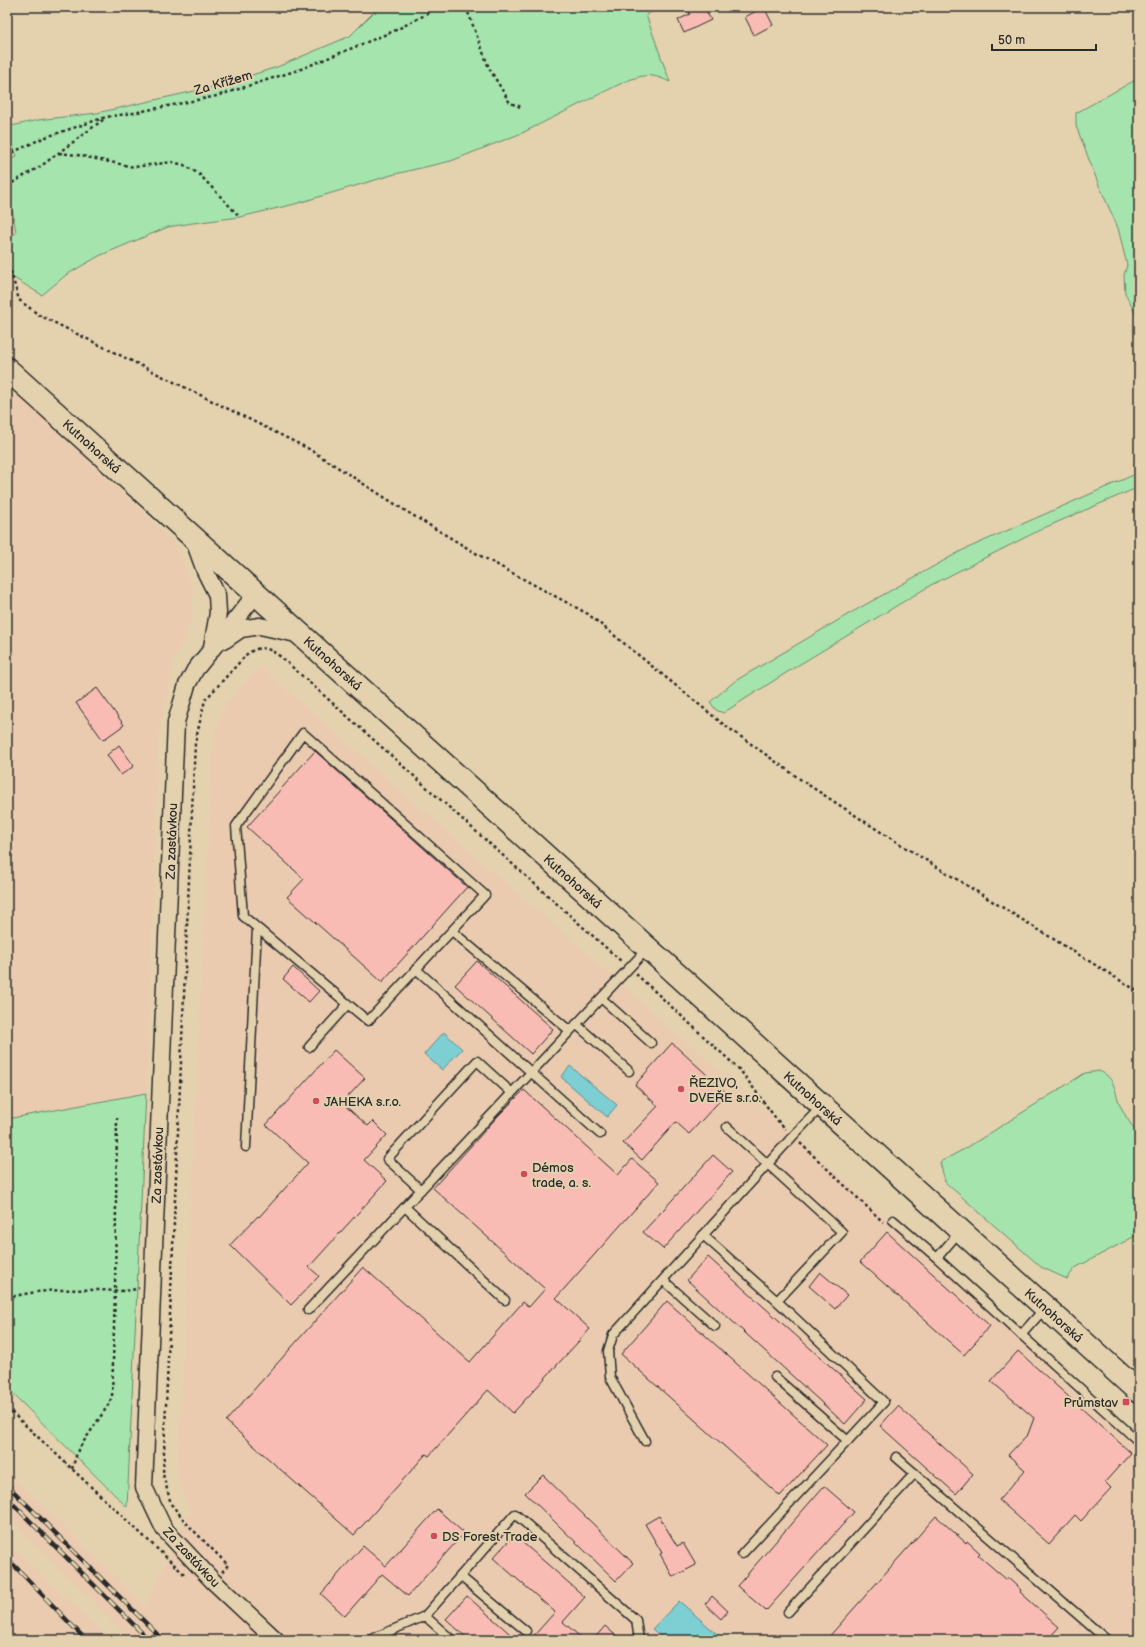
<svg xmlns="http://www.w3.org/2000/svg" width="1146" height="1647" font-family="'Balsamiq Sans',sans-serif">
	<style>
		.built { fill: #eacbb0 }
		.green { fill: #a5e4ac; stroke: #68886c }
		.water { fill: #7dcfd3; stroke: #5c8d90 }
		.building { fill: #f8bcb4; stroke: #2b2b2b }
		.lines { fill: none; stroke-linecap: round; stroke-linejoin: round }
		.service-casing { stroke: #2b2b2b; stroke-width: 11 }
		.minor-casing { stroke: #2b2b2b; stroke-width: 19 }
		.secondary-casing { stroke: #2b2b2b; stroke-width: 25 }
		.path { stroke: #2b2b2b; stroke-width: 2.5; stroke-dasharray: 3 3; stroke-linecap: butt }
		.service { stroke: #e4d2af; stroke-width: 8 }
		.minor { stroke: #e4d2af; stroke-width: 16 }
		.secondary { stroke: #e4d2af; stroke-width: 22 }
		.rail-casing { stroke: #2b2b2b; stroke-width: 4.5 }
		.rail { stroke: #e4d2af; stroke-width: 3; stroke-dasharray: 9; stroke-linecap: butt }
		.poi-dot { fill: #d1495b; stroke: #e4d2af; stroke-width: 1.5 }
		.labels { text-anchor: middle; stroke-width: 4; stroke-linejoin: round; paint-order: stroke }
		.street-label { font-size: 13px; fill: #2b2b2b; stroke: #e4d2af }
		.poi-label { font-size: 13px; fill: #2b2b2b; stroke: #e4d2af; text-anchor: start }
	</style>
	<rect width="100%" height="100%" fill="#e4d2af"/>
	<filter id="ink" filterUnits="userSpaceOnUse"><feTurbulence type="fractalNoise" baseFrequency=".025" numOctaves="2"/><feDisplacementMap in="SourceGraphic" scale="8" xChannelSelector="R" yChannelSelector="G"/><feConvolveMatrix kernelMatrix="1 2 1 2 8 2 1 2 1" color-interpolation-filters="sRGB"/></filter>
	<g filter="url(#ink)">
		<path class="built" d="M7,389L32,408L177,545L193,588L192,619L174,663L159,732L146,1093L7,1119Z
			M260,666L1139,1440V1640H131L7,1517V1470L145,1605L190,1512L177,1475L213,736L225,704Z
			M7,1541L72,1603L110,1640H7Z"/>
		<path class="green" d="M379,7H662L646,15L670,82C650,73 645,74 624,82L522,133L451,161L395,174L295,204L240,217L193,223L168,227L99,256L66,275L42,295L7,274V239L16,233L11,202L7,203V162L17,156L12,145L7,146V127L38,120L97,113L217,86L277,67L350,36Z
			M1139,78V321L1125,293L1124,275L1127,265L1118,228L1098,183L1076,126V113Z
			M1138,473L1139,487L1046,527L931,585L797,666L723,713L716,710L710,702L735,681L847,615L961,551Z
			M1099,1071C1117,1078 1114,1093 1121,1107C1125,1116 1131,1124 1136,1132L1139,1133V1234L1075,1268L1067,1279L1041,1267L945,1182L940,1162L968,1147L1085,1073Z
			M146,1093L127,1507L7,1388V1119Z"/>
		<path class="water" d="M444,1032L462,1049L442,1070L424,1054Z
			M570,1066L617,1105L607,1117L561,1077Z
			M679,1601L724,1640H665L652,1629Z"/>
		<path class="building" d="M697,7H704L711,20L684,33L678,20L690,14L689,11Z
			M764,7L773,25L754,35L745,17Z
			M97,688L124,725L103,740L76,703Z
			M119,745L134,766L121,775L107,755Z
			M315,751L467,887L382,982L287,897L304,879L247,827Z
			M477,961L553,1029L531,1054L455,985Z
			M293,967L319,991L309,1002L283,979Z
			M672,1043L727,1093L689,1134L676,1122L642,1160L623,1143L658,1106L635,1085Z
			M334,1050L365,1078L342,1103L368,1126L373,1121L387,1135L364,1160L387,1181L309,1267L319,1276L291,1305L230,1245L258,1216L259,1217L308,1163L266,1125Z
			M524,1090L618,1175L632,1159L659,1182L556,1298L590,1329L513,1413L488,1390L429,1456L426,1454L354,1535L226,1421L363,1267L470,1362L523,1302L529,1307L545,1289L433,1188L498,1116Z
			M713,1155L732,1172L663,1249L643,1232Z
			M887,1232L990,1326L964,1355L860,1262Z
			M708,1257L867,1399L845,1424L687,1280Z
			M820,1272L847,1295L835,1309L809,1286Z
			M667,1301L827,1445L780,1496L621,1354Z
			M1018,1351L1131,1453L1105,1482L1111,1488L1081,1521L1075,1515L1049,1544L999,1500L1025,1470L1008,1455L1028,1434L1034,1418L991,1381Z
			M898,1406L973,1474L956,1494L880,1426Z
			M543,1475L633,1563L616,1581L525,1493Z
			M824,1486L854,1512L766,1611L737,1586Z
			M437,1509L464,1533L408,1596L382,1574L345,1616L321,1594L363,1546L386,1566Z
			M659,1516L677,1546L683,1543L696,1565L673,1577L660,1554L662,1553L645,1524Z
			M936,1516L966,1543L967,1541L980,1553L978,1555L1007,1580L1008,1578L1021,1590L1020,1592L1059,1627L1047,1640H826Z
			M514,1535L585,1597L563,1622L584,1640H530L555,1612L493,1558Z
			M467,1596L517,1640H469L446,1619Z
			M712,1596L728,1611L721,1619L705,1604Z
			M605,1626L621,1640H593Z"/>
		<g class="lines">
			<defs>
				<path id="service" d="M303,733L485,895L368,1021L243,916L236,826Z
					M452,931L570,1031
					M416,969L600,1134
					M601,998L651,1043
					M576,1024L629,1071
					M309,1047L348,1004
					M246,1147L257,928
					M421,1190L387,1159L477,1061L512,1093
					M405,1207L505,1300
					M893,1220L937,1258L960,1231
					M703,1235L777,1301L842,1232L727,1127
					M937,1258L1138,1441
					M663,1280L715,1326
					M308,1310L647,949
					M1021,1335L1045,1308
					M775,1377L848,1441
					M645,1441L610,1377L608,1351L613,1335L793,1136L821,1107
					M896,1457L1107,1640
					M742,1554L884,1402L777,1301
					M460,1576L526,1631
					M788,1612L915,1473
					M425,1616L452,1640
					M369,1640L425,1616L515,1514L636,1620L639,1640"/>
				<path id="minor" d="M193,538L205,571L217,595L218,613L212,647
					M256,594L195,670L187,685L176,722L144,1487L164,1529L213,1581L276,1640
					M225,640L241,629L260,626L301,635"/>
				<path id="secondary" d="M7,369L1139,1392"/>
			</defs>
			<use href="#service" class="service-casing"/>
			<use href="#minor" class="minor-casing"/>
			<use href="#secondary" class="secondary-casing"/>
			<path class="path" d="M466,7L489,68L510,103L521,107
				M59,153L77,155L134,167L172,162L184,165L199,174L240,217
				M7,155L43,138L106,117L133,113L217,96L301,69L394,31L423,16L438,7
				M7,186L41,166L104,119
				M7,267L10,269L19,300L39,315L309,449L409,513L479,555L588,614L723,724L807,784L887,836L1139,992
				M636,974L740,1070L777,1120L786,1129
				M800,1143L883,1222
				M7,1298C36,1290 66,1289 96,1290C111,1290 125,1293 139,1288
				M7,1408L184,1574
				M72,1469L78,1450L107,1407L112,1397L115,1291L117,1118
				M222,1572L228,1565L189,1526L171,1504L163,1474L195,743L205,700L247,654C262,644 268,648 281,657L622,962"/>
			<use href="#service" class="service"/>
			<use href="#minor" class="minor"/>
			<use href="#secondary" class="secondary"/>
			<defs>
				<path id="rail" d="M7,1485L163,1640
					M7,1498L149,1640
					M7,1558L86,1640"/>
			</defs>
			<use href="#rail" class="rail-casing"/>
			<use href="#rail" class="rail"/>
		</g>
	</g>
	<g class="poi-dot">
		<circle cx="681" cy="1089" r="4"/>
		<circle cx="316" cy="1101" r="4"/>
		<circle cx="524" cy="1174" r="4"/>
		<rect x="1122" y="1398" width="8" height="8" rx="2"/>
		<circle cx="434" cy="1536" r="4"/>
	</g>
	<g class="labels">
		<g class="street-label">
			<text transform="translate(223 82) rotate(-16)" y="5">Za Křížem</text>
			<text transform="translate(92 446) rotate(42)" y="5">Kutnohorská</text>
			<text transform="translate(333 663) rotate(42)" y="5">Kutnohorská</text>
			<text transform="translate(171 841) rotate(-88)" y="5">Za zastávkou</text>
			<text transform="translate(573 881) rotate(42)" y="5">Kutnohorská</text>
			<text transform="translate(813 1098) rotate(42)" y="5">Kutnohorská</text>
			<text transform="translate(157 1165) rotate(-88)" y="5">Za zastávkou</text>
			<text transform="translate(1054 1315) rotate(42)" y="5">Kutnohorská</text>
			<text transform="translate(192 1557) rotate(47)" y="5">Za zastávkou</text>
		</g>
		<g class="poi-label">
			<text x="689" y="1087">ŘEZIVO,<tspan x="689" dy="15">DVEŘE s.r.o.</tspan></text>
			<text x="324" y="1106">JAHEKA s.r.o.</text>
			<text x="532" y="1172">Démos<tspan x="532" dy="15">trade, a. s.</tspan></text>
			<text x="1118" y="1407" text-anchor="end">Průmstav</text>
			<text x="442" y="1541">DS Forest Trade</text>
		</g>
	</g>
	<rect width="1146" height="1647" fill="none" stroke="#e4d2af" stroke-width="24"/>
	<rect x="12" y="12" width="1122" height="1623" fill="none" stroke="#2b2b2b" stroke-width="1.5" filter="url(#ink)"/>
	<path d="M992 44v6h104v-6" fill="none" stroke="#2b2b2b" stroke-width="2"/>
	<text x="998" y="44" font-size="12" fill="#2b2b2b" stroke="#e4d2af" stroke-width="3" paint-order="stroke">50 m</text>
</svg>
